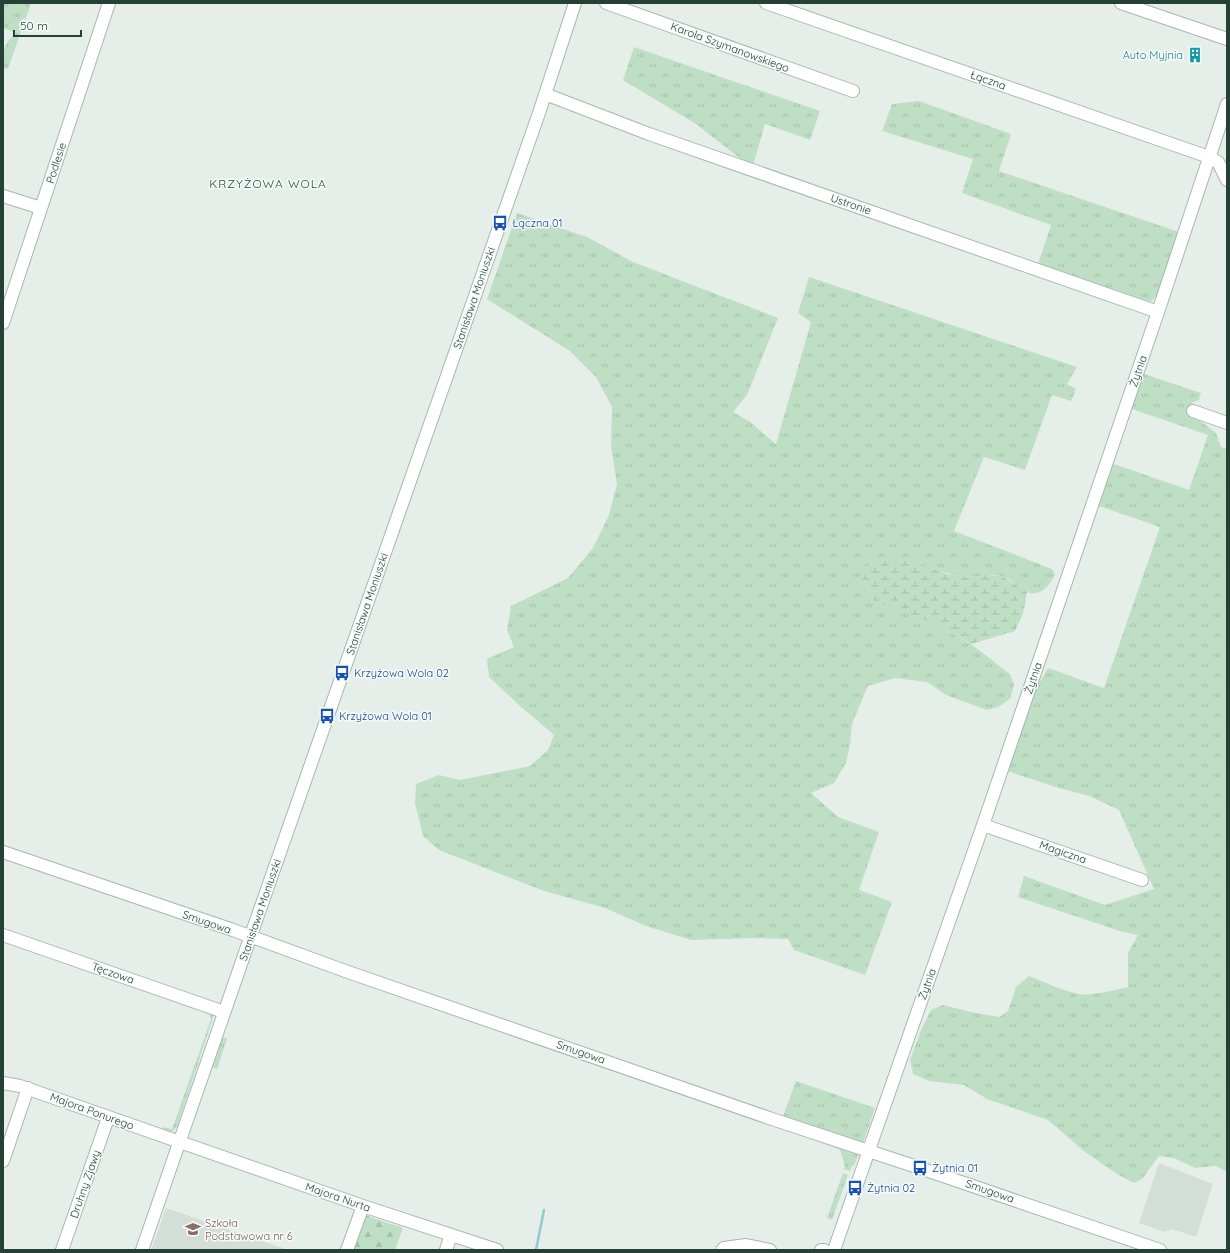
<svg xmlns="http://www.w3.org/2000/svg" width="1230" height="1253" font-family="Quicksand,sans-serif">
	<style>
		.built { fill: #d4ded9 }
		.grass { fill: url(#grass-tufts) }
		.forest { fill: url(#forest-firs) }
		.wetland { fill: url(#wetland-marsh) }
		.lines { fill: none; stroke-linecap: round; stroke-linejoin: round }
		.stream { stroke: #8fccd1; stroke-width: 2.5 }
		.minor-casing { stroke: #a8b6b1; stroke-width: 14 }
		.minor { stroke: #fff; stroke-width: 12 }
		.labels { text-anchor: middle; stroke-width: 3; stroke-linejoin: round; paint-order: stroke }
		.street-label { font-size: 11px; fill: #254037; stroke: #f6faf8 }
		.culture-label { font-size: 11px; fill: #0d838f; stroke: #f6faf8; text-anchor: end }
		.transit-label { font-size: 11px; fill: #164399; stroke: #f6faf8; text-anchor: start }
		.education-label { font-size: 11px; fill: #785e54; stroke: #f6faf8; text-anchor: start }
		.neighbourhood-label { font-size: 12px; letter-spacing: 1px; fill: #205243; stroke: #f6faf8 }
	</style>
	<defs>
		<pattern id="grass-tufts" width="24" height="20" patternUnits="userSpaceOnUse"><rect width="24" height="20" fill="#bfdfc5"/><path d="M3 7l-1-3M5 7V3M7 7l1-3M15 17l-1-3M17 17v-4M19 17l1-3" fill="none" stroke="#a4c0aa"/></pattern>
		<pattern id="forest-firs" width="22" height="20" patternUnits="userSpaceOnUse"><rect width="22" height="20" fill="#bfdfc5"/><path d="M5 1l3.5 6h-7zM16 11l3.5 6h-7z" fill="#a4c0aa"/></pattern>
		<pattern id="wetland-marsh" width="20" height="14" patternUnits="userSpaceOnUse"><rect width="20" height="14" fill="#bfdfc5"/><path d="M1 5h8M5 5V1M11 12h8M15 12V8" fill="none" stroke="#a4c0aa"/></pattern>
	</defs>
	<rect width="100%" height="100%" fill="#e6eeea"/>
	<path class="built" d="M1159,1163L1213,1184L1196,1237L1172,1229L1165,1232L1139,1223Z
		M166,1208L288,1250H151Z"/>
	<path class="grass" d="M3,3H31L8,69L3,68C3,52 3,43 16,33L3,28Z
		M634,47L820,111L810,140L765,124L753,165L737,156L696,124L623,80Z
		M919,101L1011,134L999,171L1179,232L1157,298L1155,297L1152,301H1148L1038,264L1051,225L962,193L973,159L882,131L892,104Z
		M517,213L587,237L633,262L778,318L747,395L733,412L750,422L776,444L811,322L798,313L809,277L1077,367L1067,384L1076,389L1071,401L1052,395L1025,470L984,457L954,531L1052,569L1055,575C1051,582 1045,592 1036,593C1021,595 1014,579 1001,576C991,573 981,577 971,577C948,576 933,568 912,560L933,623L971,644L1010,674L1014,685L1010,699L998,707L987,710L946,695L927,682L895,678L868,686L852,724L850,745L846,763L834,783L811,793L838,817L879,832L859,890L892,902L865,975L794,950L788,939L753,938L691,940L646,926L605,908L544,891L439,850L423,836L415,803L416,784L439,775L460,780L530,766L548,750L554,735L520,706L489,677L487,659L514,647L507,630L511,606L568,578L593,548L609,515L617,484L611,447L612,407L596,377L570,351L487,299Z
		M1141,373L1201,393L1199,400L1193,402L1190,415L1198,419L1216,433L1221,447L1227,449V1172L1216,1166L1195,1168L1174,1158L1159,1156L1142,1179L1134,1183L1117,1174L1085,1152L1048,1120L987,1099L964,1085L929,1081L913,1074L910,1060L921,1030L931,1010L943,1005L975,1013L999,1017L1008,1011L1016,987L1029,976C1045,982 1062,991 1079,994C1092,996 1115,990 1128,987V953L1138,935L1123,932L1018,897L1024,876L1105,905L1154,889L1119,810L1089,796L1059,788L1007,771L1034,692L1048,668L1104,688L1160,527L1096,505L1111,463L1189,490L1208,435L1129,408Z
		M188,1005L214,1013V1015L177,1127L171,1132L162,1130L163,1127L172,1129L211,1019L209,1013Z
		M223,1037L227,1039L217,1069L212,1067Z
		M796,1081L875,1108L863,1143L783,1116Z
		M819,1142L858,1155L854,1166H852L850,1171L844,1169L845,1166L840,1150Z
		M843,1173L848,1175L832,1220L827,1218Z"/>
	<path class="forest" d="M365,1215L403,1228L395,1250H353Z"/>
	<path class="wetland" d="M912,560L947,574L972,577L987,575L1002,576L1027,592L1023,614L1015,631L971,644L933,623L875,601L863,587L861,570L868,561Z"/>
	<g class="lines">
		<path class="stream" d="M536,1250L544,1210"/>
		<defs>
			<path id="minor" d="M606,3L853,91
				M766,3L1209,157L1218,162L1227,180
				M1121,3L1227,39
				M545,94L649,134L1158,312
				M3,196L41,208
				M3,323L109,3
				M1193,411L1227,423
				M983,825L1142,880
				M3,852L233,930L348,972L772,1119L920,1168L1160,1250
				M3,935L224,1012
				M3,1083L20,1086L363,1206L497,1250
				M3,1161L28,1088
				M62,1250L108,1118
				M142,1250L257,918L539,113L575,3
				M347,1250L363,1206
				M446,1250L451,1235
				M722,1250L724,1248L746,1245L770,1250
				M821,1250H824
				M834,1250L867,1156L870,1152L871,1144L983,825L1158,312L1227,104"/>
		</defs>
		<use href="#minor" class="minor-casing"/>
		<use href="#minor" class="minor"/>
	</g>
	<defs>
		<symbol id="building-bare" viewBox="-9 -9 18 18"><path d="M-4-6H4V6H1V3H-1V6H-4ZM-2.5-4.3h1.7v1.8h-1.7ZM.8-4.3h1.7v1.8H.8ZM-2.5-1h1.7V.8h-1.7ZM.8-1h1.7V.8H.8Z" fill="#0f9aa8" stroke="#f6faf8" stroke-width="2.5" paint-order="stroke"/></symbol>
		<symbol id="bus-bare" viewBox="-9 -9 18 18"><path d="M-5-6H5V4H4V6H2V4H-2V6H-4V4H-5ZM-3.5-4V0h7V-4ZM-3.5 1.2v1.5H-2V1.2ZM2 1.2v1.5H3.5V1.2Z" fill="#1a4fb4" stroke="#f6faf8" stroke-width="2.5" paint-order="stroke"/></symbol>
		<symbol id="school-bare" viewBox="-9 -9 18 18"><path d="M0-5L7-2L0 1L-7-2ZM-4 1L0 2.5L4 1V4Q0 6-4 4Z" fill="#8d6e63" stroke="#f6faf8" stroke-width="2.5" paint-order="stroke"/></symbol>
	</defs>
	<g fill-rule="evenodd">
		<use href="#building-bare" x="1184" y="44" width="22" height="22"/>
		<use href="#bus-bare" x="489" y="212" width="22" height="22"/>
		<use href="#bus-bare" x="331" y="662" width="22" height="22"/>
		<use href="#bus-bare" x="316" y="705" width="22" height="22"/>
		<use href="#bus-bare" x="909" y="1157" width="22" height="22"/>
		<use href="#bus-bare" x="844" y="1177" width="22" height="22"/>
		<use href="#school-bare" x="182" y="1218" width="22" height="22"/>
	</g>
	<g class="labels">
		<g class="street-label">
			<text transform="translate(730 47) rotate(20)" y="4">Karola Szymanowskiego</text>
			<text transform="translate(988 80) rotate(19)" y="4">Łączna</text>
			<text transform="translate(56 163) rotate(-72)" y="4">Podlesie</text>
			<text transform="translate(851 204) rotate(19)" y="4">Ustronie</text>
			<text transform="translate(474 298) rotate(-71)" y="4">Stanisława Moniuszki</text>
			<text transform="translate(1138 371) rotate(-71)" y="4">Żytnia</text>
			<text transform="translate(367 604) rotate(-71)" y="4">Stanisława Moniuszki</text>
			<text transform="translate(1033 678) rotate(-71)" y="4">Żytnia</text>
			<text transform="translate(1063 852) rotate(19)" y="4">Magiczna</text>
			<text transform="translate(260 910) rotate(-71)" y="4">Stanisława Moniuszki</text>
			<text transform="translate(207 922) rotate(19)" y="4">Smugowa</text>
			<text transform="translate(113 973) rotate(19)" y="4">Tęczowa</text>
			<text transform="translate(927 984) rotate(-70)" y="4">Żytnia</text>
			<text transform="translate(581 1052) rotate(19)" y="4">Smugowa</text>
			<text transform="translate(92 1111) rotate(20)" y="4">Majora Ponurego</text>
			<text transform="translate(85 1184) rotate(-71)" y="4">Druhny Zjawy</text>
			<text transform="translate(990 1191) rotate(19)" y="4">Smugowa</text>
			<text transform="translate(338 1197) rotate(19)" y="4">Majora Nurta</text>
		</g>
		<g class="culture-label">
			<text x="1183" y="59">Auto Myjnia</text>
		</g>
		<g class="transit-label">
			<text x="512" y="227">Łączna 01</text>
			<text x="354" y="677">Krzyżowa Wola 02</text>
			<text x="339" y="720">Krzyżowa Wola 01</text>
			<text x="932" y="1172">Żytnia 01</text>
			<text x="867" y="1192">Żytnia 02</text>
		</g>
		<g class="education-label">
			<text x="205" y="1227">Szkoła<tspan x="205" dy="13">Podstawowa nr 6</tspan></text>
		</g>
		<g class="neighbourhood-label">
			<text x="268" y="188">KRZYŻOWA WOLA</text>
		</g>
	</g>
	<rect width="1230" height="1253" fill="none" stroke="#254037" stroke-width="8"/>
	<path d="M14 30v6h67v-6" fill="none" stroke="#254037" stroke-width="2"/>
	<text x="20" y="30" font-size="12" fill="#254037" stroke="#f6faf8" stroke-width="3" paint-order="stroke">50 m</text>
</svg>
